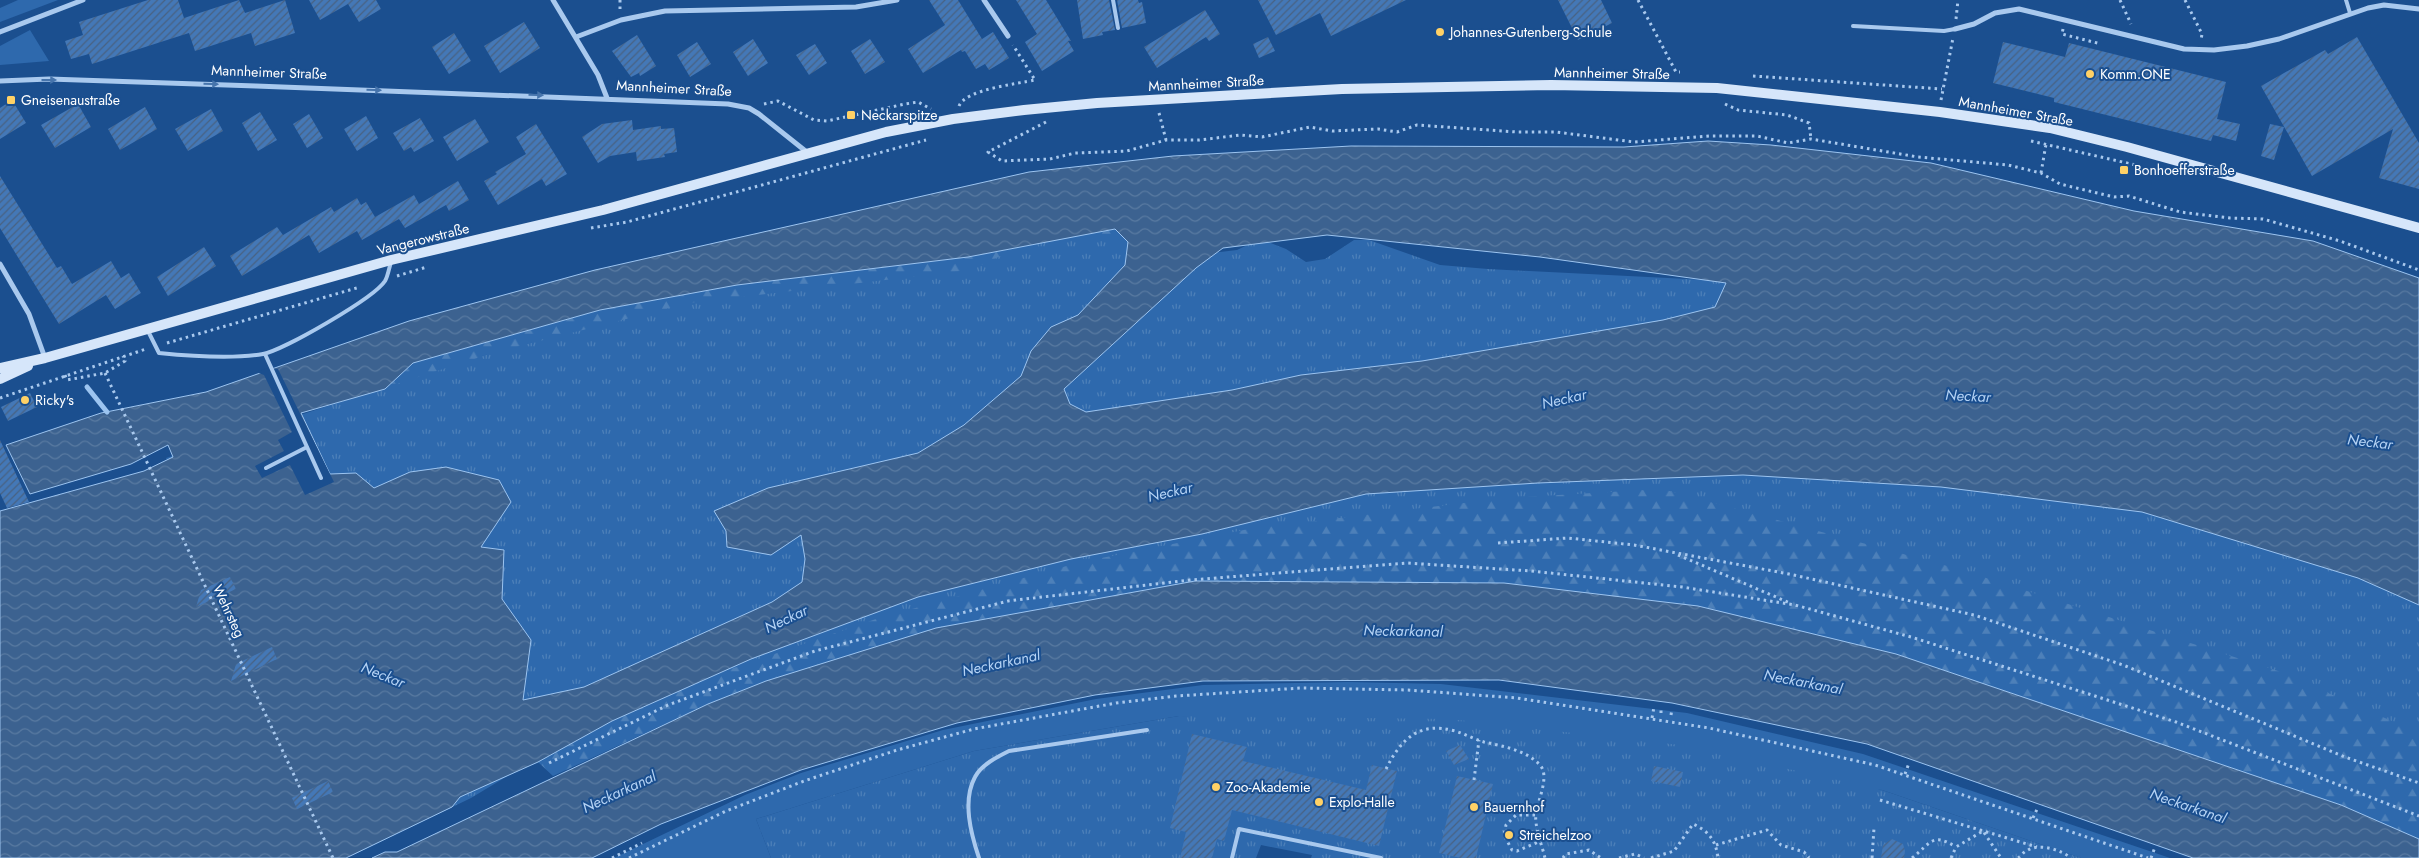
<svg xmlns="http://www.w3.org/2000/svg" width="2419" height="858" font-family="Jost,sans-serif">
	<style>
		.grass { fill: #2e69ad }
		.forest { fill: url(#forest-firs) }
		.park { fill: url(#park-tufts) }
		.water { fill: url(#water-waves); stroke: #9cc4f0; fill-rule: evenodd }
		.pier { fill: #1b4f8f }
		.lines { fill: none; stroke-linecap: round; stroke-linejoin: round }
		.stream { stroke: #9cc4f0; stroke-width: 5 }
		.building { fill: url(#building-hatch) }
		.path { stroke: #a9c9ee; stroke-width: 3; stroke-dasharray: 2.5 4; stroke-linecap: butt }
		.lane { stroke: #a9c9ee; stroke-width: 4 }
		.street { stroke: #a9c9ee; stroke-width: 5 }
		.secondary { stroke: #d6e6fa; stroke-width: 10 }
		.oneway { fill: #4674ac }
		.poi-dot { fill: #ffd166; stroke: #1b4f8f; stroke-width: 2 }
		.labels { text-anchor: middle; stroke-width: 4; stroke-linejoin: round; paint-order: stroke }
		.poi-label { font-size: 14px; fill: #fff; stroke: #1b4f8f; text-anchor: start }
		.street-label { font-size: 14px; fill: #fff; stroke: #1b4f8f }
		.water-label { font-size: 15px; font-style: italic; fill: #b5d3f5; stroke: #1b4f8f }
	</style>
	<defs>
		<pattern id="forest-firs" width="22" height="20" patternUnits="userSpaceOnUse" patternTransform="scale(1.25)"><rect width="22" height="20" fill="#2e69ad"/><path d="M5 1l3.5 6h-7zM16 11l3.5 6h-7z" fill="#4d80b9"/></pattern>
		<pattern id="park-tufts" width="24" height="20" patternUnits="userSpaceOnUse" patternTransform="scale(1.25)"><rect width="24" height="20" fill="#2e69ad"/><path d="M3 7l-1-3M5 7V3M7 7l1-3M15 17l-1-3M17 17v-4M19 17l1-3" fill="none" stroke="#4d80b9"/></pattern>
		<pattern id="water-waves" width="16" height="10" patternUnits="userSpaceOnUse" patternTransform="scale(1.25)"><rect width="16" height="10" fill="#3c6290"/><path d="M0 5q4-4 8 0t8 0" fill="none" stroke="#597aa1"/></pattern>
		<pattern id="building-hatch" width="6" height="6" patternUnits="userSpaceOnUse" patternTransform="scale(1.25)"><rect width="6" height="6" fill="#4478b7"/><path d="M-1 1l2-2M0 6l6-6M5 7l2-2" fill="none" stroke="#486282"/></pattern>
	</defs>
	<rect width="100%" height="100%" fill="#1b4f8f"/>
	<path class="grass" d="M18,0H58L0,22V8Z
		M30,30L49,61L0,65V46Z
		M1349,682L1441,684L1687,713L1863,754L2170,858H2081L1882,790L1179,716L974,751L756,819L771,858H614L745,795L801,773L943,730L1096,699L1203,685Z"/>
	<path class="forest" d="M1115,229L1128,242L385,389L413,363L600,310L737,285L968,257Z
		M1743,475L2419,605V839L2341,805L1895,654L766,681L708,704L553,776L538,762L612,721L751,659L918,597L1366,494Z"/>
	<path class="park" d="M1075,231L1092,239L1118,234L1131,235L1137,262L1237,250L1260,239L1286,249L1306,262L1325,259L1354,240H1369L1440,265L1488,269L1727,281L2419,472V733L2278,671L1955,568L1662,489L1505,498L1249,529L1081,562L876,619L693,682L596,723L471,798L355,854L166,458L496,352L689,303L970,270L1018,248L1040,234Z
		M1179,716L1449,719L1680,745L1882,790L2081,858H1311L1312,855L1261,845L1256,858H771L756,819L974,751Z"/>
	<path class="water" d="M1708,141L1771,145L1931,163L2134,211L2313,241L2419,278V605L2358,578L2142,512L1941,487L1743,475L1538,483L1366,494L1202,534L1071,559L918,597L751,659L612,721L538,762L460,797L452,807L346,858H0V511L144,471L173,457L168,445L131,464L30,494L6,445L101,413L206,392L409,321L595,270L1029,172L1173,156L1351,146L1624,147ZM1115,229L1128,242L1125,265L1078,315L1051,327L1031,351L1021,376L964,425L918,453L768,488L714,511L726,531L727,547L771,555L801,535L805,559L802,582L772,602L584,687L523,700L531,640L502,599L504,550L481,547L511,502L499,480L446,467L410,472L374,488L356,473L330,474L301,413L385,389L413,363L600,310L737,285L968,257ZM1327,235L1540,257L1726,283L1715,307L1663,320L1422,361L1301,375L1232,390L1086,412L1070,404L1064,389L1196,268L1223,248Z
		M1195,581L1504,583L1698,606L1896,654L2341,805L2419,839V858H2193L1867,744L1672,703L1499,680L1203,681L1095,695L957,723L801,770L661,824L592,858H372L385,852H397L708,704L766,681L936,628Z"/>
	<path class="pier" d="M267,368L278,369L334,482L305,495L290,465L262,478L255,466L284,451L278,440L292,432L264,375L256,372Z"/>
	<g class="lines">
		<path class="stream" d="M87,387L107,412"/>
	</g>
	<path class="building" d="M148,0H178L184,18L239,0L245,13L285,0L295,33L255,46L251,33L195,51L189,33L92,64L89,54L71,59L65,41L83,35L79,22Z
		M309,0H376L381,9L359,22L348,4L320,20Z
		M929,0H958L982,39L993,32L1009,58L989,70L985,64L976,69L965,51L962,52L961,50L923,73L908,49L945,25Z
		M1016,0H1046L1071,41H1068L1074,51L1042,71L1025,42L1037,34Z
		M1077,0H1109L1115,30L1102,32L1103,35L1083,39Z
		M1117,0H1138L1139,3L1142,2L1146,23L1122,28Z
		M1258,0H1406L1331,36L1320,13L1276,35Z
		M1558,0H1601L1612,23L1578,40Z
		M1205,10L1220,34L1209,41L1206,37L1157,68L1144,47Z
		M524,22L540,48L500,73L484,46Z
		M454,33L471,61L449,74L432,47Z
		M637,35L656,66L640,76L639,73L631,77L612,51Z
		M1268,37L1275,51L1259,58L1253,44Z
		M2357,37L2419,143V189L2379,178L2393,129L2312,176L2261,86L2325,50L2328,54Z
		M753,39L768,63L748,76L733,52Z
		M870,39L885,62L865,74L851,51Z
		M697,42L711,64L690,77L677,55Z
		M2003,42L2065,57L2069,43L2226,82L2217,119L2240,124L2236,141L2213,135L2211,141L2054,102V98L1993,83Z
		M815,44L827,63L809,75L796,55Z
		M12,100L26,123L0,139V108Z
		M78,104L91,127L55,148L41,125Z
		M145,107L157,129L120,150L108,129Z
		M211,109L223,131L188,151L175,129Z
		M260,112L277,140L258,151L242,123Z
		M309,114L323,138L307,148L293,124Z
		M366,116L378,138L357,151L344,129Z
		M420,118L434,141L414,152L411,147L404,151L393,133Z
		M475,119L489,142L457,161L443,137Z
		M632,120L633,130L661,126V129L674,128L677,152L664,154L665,157L637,161L636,152L610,156L598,163L582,137L602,124Z
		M536,124L567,174L546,186L542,179L498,205L484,181L497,174L495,172L526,154L516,137Z
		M2270,124L2284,127L2274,160L2261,156Z
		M0,176L57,268L61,266L72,284L111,261L121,278L129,273L141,293L115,309L106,295L59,324L0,228Z
		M458,181L469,200L449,211L446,205L405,228L399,219L362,240L357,231L319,253L309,235L242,276L230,256L277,227L283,235L331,207L334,212L357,198L361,205L366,202L375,217L414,195L419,204Z
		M204,247L216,266L168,296L157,277Z
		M30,393L37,407L8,421L1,407Z
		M0,440L29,502L7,508L0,493Z
		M230,577L236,589L196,607L201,590Z
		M272,647L277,659L231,681L236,664Z
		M1192,734L1247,747L1243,761L1366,790L1372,765L1397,771L1379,846L1232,810L1224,841L1217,839L1212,858H1180L1186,832L1170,828Z
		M1460,745L1469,759L1454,765L1446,751Z
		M1654,766L1683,772L1680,787L1651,781Z
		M1457,776L1493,784L1476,858H1461L1439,853Z
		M328,781L333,792L297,809L292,798Z
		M1892,839L1903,844L1905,851L1904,858H1881L1883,845Z"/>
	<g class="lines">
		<path class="path" d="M620,0V9
			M1638,0L1676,72H1680
			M2120,0L2131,24
			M2185,0L2202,34L2201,40
			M1956,19L1958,0
			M2063,29L2062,34L2101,44
			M1753,76L1942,89
			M1941,100L1953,38
			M764,104L778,101L814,120L827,121L905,104L918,102L931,109
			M1725,104L1738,110L1787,115L1809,123L1811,139
			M959,106C966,89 1017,84 1035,80L1013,45
			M1159,113L1166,140
			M1046,122L988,152L1002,161L1050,159L1075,153L1127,151L1166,140H1199L1241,135L1262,137L1310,127L1332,131L1378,129L1397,132L1417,125L1517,132H1556L1634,142L1709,136H1757L1788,143L1811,139L1918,157L2008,165L2041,173L2060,184L2114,197L2129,196L2180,212L2230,218L2263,219L2340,241L2419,270
			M2031,141L2140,166
			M2041,173L2046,144
			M591,228L627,222L926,140
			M397,276L427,267
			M167,343L360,287
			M105,373L333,858
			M65,375L67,380L105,373L125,361L123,356
			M0,398L146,349
			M1498,543L1568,538L1634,545L1789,574L1974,615L2123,665L2345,757L2419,783
			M1678,555L1790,603
			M1661,713V708
			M1671,715L1672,709
			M1652,718L1654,707
			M549,763L668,705L815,651L1008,601L1190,580L1407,563L1531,571L1682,587L1795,605L1911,637L2176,722L2419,816
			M1386,769C1401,739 1419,721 1455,731C1465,734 1474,739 1484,742C1502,746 1526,750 1540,765C1550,776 1538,800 1536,813C1534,826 1542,845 1545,858
			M1905,774L1909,763
			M1474,780L1479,740
			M1880,800L2037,847
			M1535,815H1516L1506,825L1504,835L1512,850L1517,851L1541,841
			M2033,818L2038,807
			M1716,845L1767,830L1781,845L1804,852L1809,858
			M612,858L642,843
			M629,858L726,811L804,781L897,750L974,729L1116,703L1176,696L1301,688L1408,690L1517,698L1709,728L1875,765L2148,858
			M1563,858L1566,854L1589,850L1601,858
			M1619,858L1635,854L1644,858
			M1651,858L1674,851L1693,824C1709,831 1716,841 1718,858
			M1872,858L1874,828
			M1912,858C1931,843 1932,832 1956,847
			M1951,858L1956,847L1983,831L2001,858
			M2018,858C2021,856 2024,851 2028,850C2040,843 2061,850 2071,858
			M2151,858L2155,847"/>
		<path class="lane" d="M1113,0L1118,28
			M2346,0L2350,13
			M1853,26L1944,31L1955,29
			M147,329L159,353C189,356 234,359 263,354C284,350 374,298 385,281C388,276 389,268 391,262
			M265,354L321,478
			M266,468L307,447
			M979,858C971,834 962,801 975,777C981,765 997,757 1009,751L1147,730
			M1232,858L1239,829L1381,858"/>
		<path class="street" d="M553,0L598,75L607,98
			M984,0L1008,36
			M1955,29L1974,24L1995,13L2019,9L2184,49L2214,50L2247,46L2279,39L2368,8L2384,5L2419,9
			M0,32L83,0
			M576,37L621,20L665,11L856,7L897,0
			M0,81L49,79L256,86L728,104L749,108L759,114L808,153
			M0,264L29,314L45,358"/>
		<path class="secondary" d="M0,368L45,358L391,260L603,210L886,132L953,119L1024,110L1097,103L1342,89L1551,85L1717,88L1940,112L2050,128L2127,147L2419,228
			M0,379L28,366"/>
	</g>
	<defs><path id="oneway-solid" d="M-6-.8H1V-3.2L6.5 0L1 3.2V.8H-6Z" transform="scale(1.25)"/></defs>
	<g class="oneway">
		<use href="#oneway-solid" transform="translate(49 80)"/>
		<use href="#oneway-solid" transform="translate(211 84) rotate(2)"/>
		<use href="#oneway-solid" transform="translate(374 90) rotate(2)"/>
		<use href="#oneway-solid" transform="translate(536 95) rotate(2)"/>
	</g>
	<g class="poi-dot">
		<circle cx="1440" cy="32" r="5"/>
		<circle cx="2090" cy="74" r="5"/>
		<rect x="6" y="95" width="10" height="10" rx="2.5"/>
		<rect x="846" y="110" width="10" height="10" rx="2.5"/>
		<rect x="2119" y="165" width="10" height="10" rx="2.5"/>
		<circle cx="25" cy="400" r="5"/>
		<circle cx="1216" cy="787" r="5"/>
		<circle cx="1319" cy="802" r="5"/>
		<circle cx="1474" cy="807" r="5"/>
		<circle cx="1509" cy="835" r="5"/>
	</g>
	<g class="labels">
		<g class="poi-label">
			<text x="1450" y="37">Johannes-Gutenberg-Schule</text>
			<text x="2100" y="79">Komm.ONE</text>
			<text x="21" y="105">Gneisenaustraße</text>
			<text x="861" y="120">Neckarspitze</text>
			<text x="2134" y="175">Bonhoefferstraße</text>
			<text x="35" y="405">Ricky's</text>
			<text x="1226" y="792">Zoo-Akademie</text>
			<text x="1329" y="807">Explo-Halle</text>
			<text x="1484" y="812">Bauernhof</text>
			<text x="1519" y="840">Streichelzoo</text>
		</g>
		<g class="street-label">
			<text transform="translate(269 72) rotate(2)" y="5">Mannheimer Straße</text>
			<text transform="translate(1612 73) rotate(1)" y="5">Mannheimer Straße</text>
			<text transform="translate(1206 83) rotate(-3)" y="5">Mannheimer Straße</text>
			<text transform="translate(674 88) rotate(3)" y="5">Mannheimer Straße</text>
			<text transform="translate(2016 111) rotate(10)" y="5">Mannheimer Straße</text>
			<text transform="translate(423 239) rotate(-14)" y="5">Vangerowstraße</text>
			<text transform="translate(229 611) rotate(65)" y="5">Wehrsteg</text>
		</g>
		<g class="water-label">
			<text transform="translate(1968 396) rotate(3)" y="5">Neckar</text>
			<text transform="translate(1564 399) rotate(-13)" y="5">Neckar</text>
			<text transform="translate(2370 442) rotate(7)" y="5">Neckar</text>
			<text transform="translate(1170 492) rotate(-13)" y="5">Neckar</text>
			<text transform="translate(786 619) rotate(-25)" y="5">Neckar</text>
			<text transform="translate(1403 631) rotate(1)" y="5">Neckarkanal</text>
			<text transform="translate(1001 663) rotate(-12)" y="5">Neckarkanal</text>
			<text transform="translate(383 675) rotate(22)" y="5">Neckar</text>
			<text transform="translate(1803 682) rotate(11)" y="5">Neckarkanal</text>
			<text transform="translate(619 792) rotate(-25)" y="5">Neckarkanal</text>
			<text transform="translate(2188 806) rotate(19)" y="5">Neckarkanal</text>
		</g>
	</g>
</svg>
